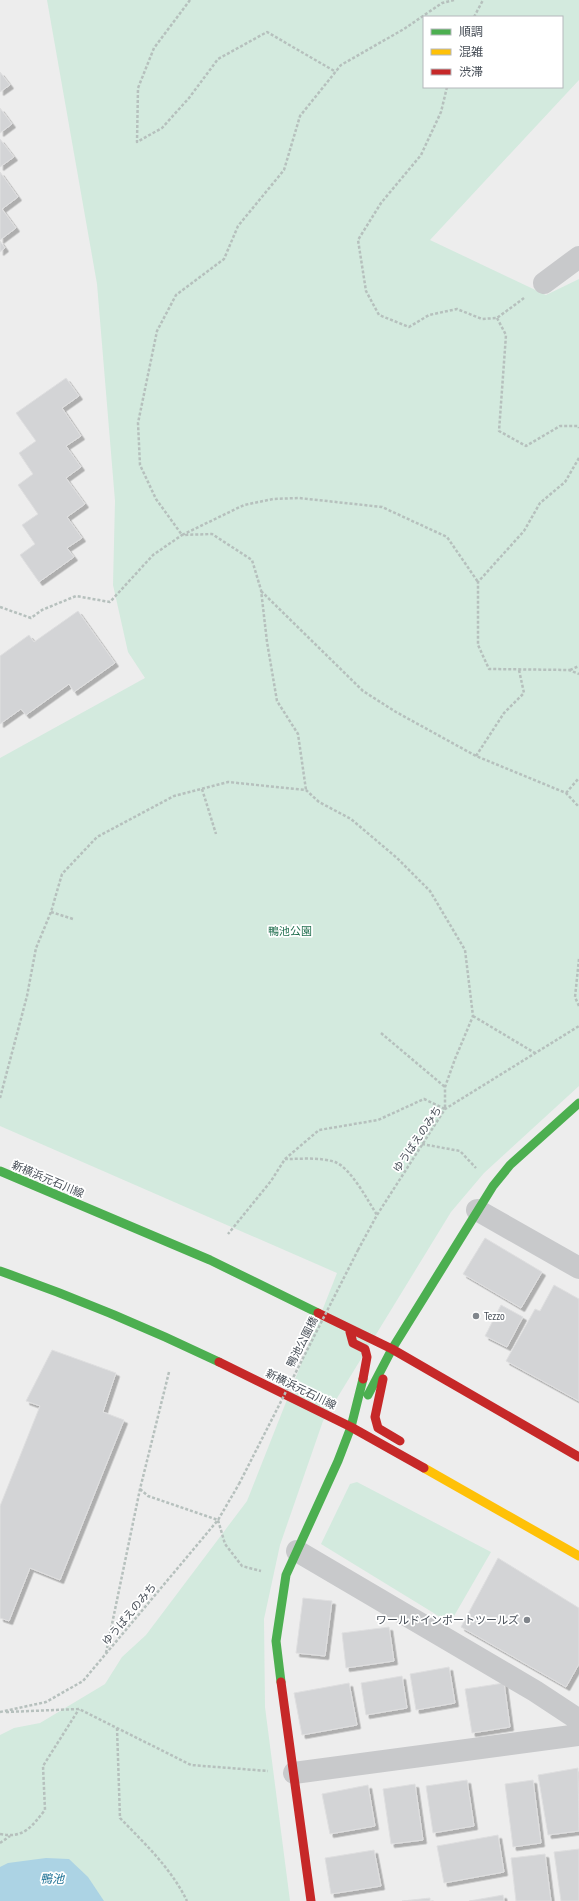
<svg xmlns="http://www.w3.org/2000/svg" width="579" height="1901" font-family="'PT Sans Narrow','Noto Sans JP',sans-serif">
	<style>
		.green { fill: #d3eade; fill-rule: evenodd }
		.water { fill: #acd3e4 }
		.building { fill: #d3d4d6; stroke: #dfdfe0; filter: url(#shadow) }
		.lines { fill: none; stroke-linecap: round; stroke-linejoin: round }
		.path { stroke: #b6c0bd; stroke-width: 2.5; stroke-dasharray: 3 2; stroke-linecap: butt }
		.street { stroke: #c8c9cb; stroke-width: 22 }
		.fast { stroke: #4caf50; stroke-width: 9 }
		.slow { stroke: #ffc107; stroke-width: 9 }
		.jam { stroke: #c62828; stroke-width: 9 }
		.path-bridge { stroke: #b6c0bd; stroke-width: 2.5; stroke-dasharray: 3 2; stroke-linecap: butt }
		.poi-dot { fill: #81868c; stroke: #fff; stroke-width: 1.5 }
		.labels { text-anchor: middle; stroke-width: 3.5; stroke-linejoin: round; paint-order: stroke }
		.park-label { font-size: 11px; fill: #216f4f; stroke: #fff }
		.street-label { font-size: 11px; fill: #474e57; stroke: #fff }
		.poi-label { font-size: 11px; fill: #474e57; stroke: #fff; text-anchor: start }
		.water-label { font-size: 12px; font-style: italic; fill: #1c7094; stroke: #fff }
	</style>
	<defs>
		<filter id="shadow"><feDropShadow dx="3.5" dy="3.5" stdDeviation="0" flood-color="#0004"/></filter>
	</defs>
	<rect width="100%" height="100%" fill="#ededed"/>
	<path class="green" d="M47,0H579V80L430,240L546,295L579,279V1086L484,1173L451,1212L323,1421L280,1545L264,1619L265,1707L290,1901H0V1735L14,1728L40,1723L105,1684L122,1657L146,1635L247,1501L337,1273L0,1126V758L145,678L128,652L113,585L115,501L97,284ZM424,17H562V87H424Z
		M357,1482L491,1552L450,1623L321,1544L350,1484Z"/>
	<path class="water" d="M46,1858L69,1859L88,1877L104,1901H0V1867L8,1863Z"/>
	<path class="building" d="M0,72L10,85L0,92Z
		M0,108L12,124L0,133Z
		M0,139L14,157L0,167Z
		M0,172L18,197L2,209L16,228L0,240Z
		M0,241L5,248L0,252Z
		M66,378L79,396L62,408L81,436L66,446L81,467L66,478L85,504L67,517L82,538L67,548L74,557L39,582L20,555L35,544L22,525L38,514L18,485L33,474L19,453L36,441L16,413Z
		M78,611L115,663L74,692L69,684L26,715L21,709L0,724V656L29,635L34,642Z
		M485,1238L542,1272L521,1308L463,1274Z
		M554,1285L579,1299V1401L506,1361L535,1309L540,1311Z
		M501,1305L523,1317L507,1347L485,1336Z
		M52,1350L116,1373L103,1412L124,1420L60,1580L30,1568L9,1621L0,1618V1506L40,1406L26,1401Z
		M498,1558L579,1608V1664L566,1687L461,1627Z
		M303,1598L332,1601L325,1656L296,1653Z
		M389,1627L394,1661L346,1668L342,1633Z
		M449,1667L455,1703L416,1710L410,1674Z
		M402,1676L407,1708L366,1715L361,1683Z
		M349,1683L357,1725L302,1735L294,1693Z
		M504,1683L510,1727L472,1733L465,1689Z
		M578,1768L579,1831L548,1835L538,1775Z
		M467,1780L474,1826L433,1833L426,1786Z
		M533,1780L541,1843L513,1847L505,1784Z
		M415,1784L423,1840L391,1844L383,1789Z
		M368,1785L375,1826L330,1834L322,1794Z
		M498,1835L504,1872L444,1883L437,1846Z
		M579,1849V1901H561L554,1852Z
		M374,1850L381,1886L331,1894L325,1858Z
		M545,1854L551,1901H516L511,1858Z
		M503,1895L504,1901H469Z
		M430,1898V1901H402Z"/>
	<g class="lines">
		<path class="path" d="M190,0L154,48L138,88L137,142L162,128L189,98L218,59L267,32L336,72
			M454,0L442,3L404,29L341,65L300,116L284,170L238,226L224,259L176,295L157,331L138,423L140,465L156,499L182,535L244,505L273,499L299,498L382,507L447,537L478,582
			M474,17L483,0
			M447,87L441,112L421,155L381,203L358,240L366,291L379,315L409,327L429,315L457,309L482,319L497,318L524,298
			M497,318L506,335L499,431L526,446L560,426H578L579,428
			M579,458L565,482L540,503L524,531L478,582V645L489,669L569,670L579,674
			M261,591L363,691L396,712L476,756L566,793L579,807
			M0,607L31,618L42,610L76,596L110,602L153,555L182,535L212,534L252,560L261,590L267,642L277,701L298,734L306,790
			M570,670L579,666
			M476,756L504,713L524,693L519,670
			M202,789L216,834
			M566,793L579,778
			M51,912L73,919
			M579,959L575,997L579,1006
			M473,1016L535,1053
			M381,1033L445,1087
			M0,1098L27,996L36,948L51,912L62,874L97,837L174,796L228,782L306,790L319,802L351,819L397,858L430,891L465,950L473,1016L455,1059L445,1087V1109L424,1099L378,1120L319,1130L285,1159L271,1181L228,1234
			M422,1144L460,1151L476,1168
			M285,1159C301,1159 320,1157 335,1162C351,1168 368,1201 377,1215
			M358,1250L377,1215L445,1109L579,1026
			M140,1489L148,1496L218,1520L225,1544L242,1566L261,1571
			M106,1653L140,1489L169,1372
			M0,1712L46,1702L83,1681L218,1520L239,1484
			M6,1712L79,1709L191,1765L268,1771
			M117,1728L120,1818C145,1844 171,1868 187,1901
			M0,1834C24,1839 32,1826 45,1810L43,1766L79,1709
			M0,1843L10,1836"/>
		<path class="street" d="M544,283L579,257
			M477,1210L579,1268
			M297,1551L535,1691L579,1720
			M294,1773L579,1735"/>
		<path class="fast" d="M0,1171L210,1260L318,1313
			M0,1271C74,1297 148,1328 219,1362
			M368,1395L392,1349L493,1186L510,1165L579,1103
			M281,1682L276,1641L286,1575L338,1461L351,1427L363,1379"/>
		<path class="slow" d="M424,1468L579,1556"/>
		<path class="jam" d="M318,1313L392,1349L579,1457
			M350,1332L353,1343L365,1349L367,1357L363,1379
			M219,1362L351,1427L424,1468
			M383,1379L375,1417L378,1428L400,1441
			M281,1682L311,1901"/>
		<path class="path-bridge" d="M239,1484L358,1250"/>
	</g>
	<g class="poi-dot">
		<circle cx="476" cy="1316" r="4"/>
		<circle cx="527" cy="1620" r="4"/>
	</g>
	<g class="labels">
		<g class="park-label">
			<text x="290" y="935">鴨池公園</text>
		</g>
		<g class="street-label">
			<text transform="translate(417 1139) rotate(-56)" y="4">ゆうばえのみち</text>
			<text transform="translate(48 1179) rotate(23)" y="4">新横浜元石川線</text>
			<text transform="translate(302 1342) rotate(-63)" y="4">鴨池公園橋</text>
			<text transform="translate(301 1389) rotate(26)" y="4">新横浜元石川線</text>
			<text transform="translate(129 1614) rotate(-50)" y="4">ゆうばえのみち</text>
		</g>
		<g class="poi-label">
			<text x="484" y="1320">Tezzo</text>
			<text x="519" y="1624" text-anchor="end">ワールドインポートツールズ</text>
		</g>
		<g class="water-label">
			<text x="52" y="1883">鴨池</text>
		</g>
	</g>
	<rect x="423" y="16" width="140" height="72" fill="#ffffff" stroke="#b5b8bc"/>
	<rect x="431" y="29" width="20" height="6" fill="#4caf50" stroke="#b5b8bc"/>
	<text x="459" y="36" font-size="12" fill="#474e57">順調</text>
	<rect x="431" y="49" width="20" height="6" fill="#ffc107" stroke="#b5b8bc"/>
	<text x="459" y="56" font-size="12" fill="#474e57">混雑</text>
	<rect x="431" y="69" width="20" height="6" fill="#c62828" stroke="#b5b8bc"/>
	<text x="459" y="76" font-size="12" fill="#474e57">渋滞</text>
</svg>
